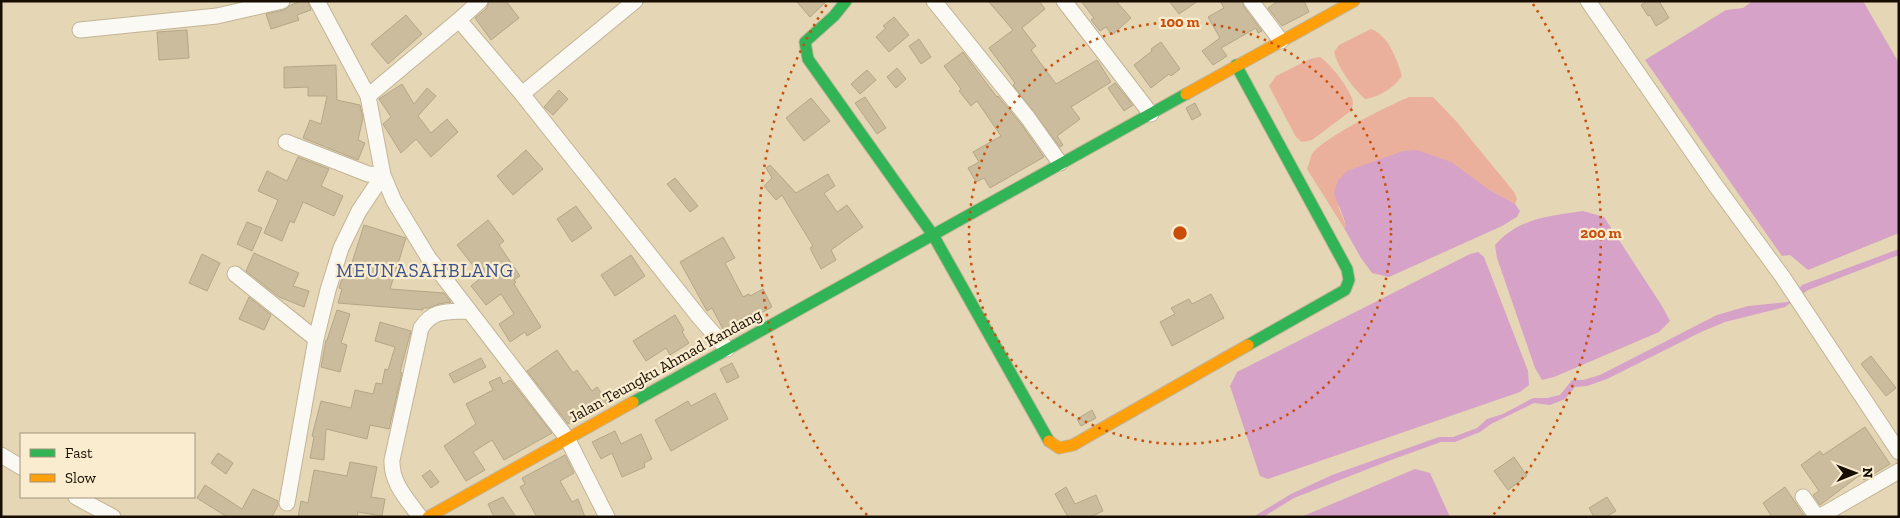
<svg xmlns="http://www.w3.org/2000/svg" width="1900" height="518" font-family="'Zilla Slab',serif">
	<style>
		.green { fill: #eab09c }
		.water { fill: #d6a2c7 }
		.building { fill: #cabc9d; stroke: #b4a788 }
		.lines { fill: none; stroke-linecap: round; stroke-linejoin: round }
		.street-casing { stroke: #c2b496; stroke-width: 17 }
		.fast-casing { stroke: #c2b496; stroke-width: 13 }
		.slow-casing { stroke: #c2b496; stroke-width: 13 }
		.street { stroke: #fbf9f4; stroke-width: 15 }
		.fast { stroke: #30b455; stroke-width: 11 }
		.slow { stroke: #ff9f0a; stroke-width: 11 }
		.ring { fill: none; stroke: #c94e0a; stroke-width: 2.5; stroke-dasharray: 2.5 5 }
		.labels { text-anchor: middle; stroke-width: 4.5; stroke-linejoin: round; paint-order: stroke }
		.street-label { font-size: 16px; fill: #170d00; stroke: #faedcf }
		.quarter-label { font-size: 19px; letter-spacing: 1px; fill: #3c528d; stroke: #faedcf }
		.centre { fill: #c94e0a; stroke: #faedcf; stroke-width: 2.5 }
		.ring-label { font-size: 15px; text-anchor: middle; font-weight: bold; fill: #c94e0a; stroke: #faedcf; stroke-width: 4.5; stroke-linejoin: round; paint-order: stroke }
	</style>
	<rect width="100%" height="100%" fill="#e5d6b5"/>
	<path class="green" d="M1371,29C1388,35 1397,59 1402,76C1394,88 1379,97 1365,99C1353,88 1338,68 1334,52L1339,45Z
		M1320,57C1330,63 1351,90 1353,102C1353,103 1352,109 1352,110L1312,140L1302,142L1296,137L1269,86L1276,76L1310,59Z
		M1409,97H1433L1456,121L1514,192L1517,199L1515,204L1488,189L1338,206L1346,226L1344,228L1307,169C1309,165 1310,158 1312,154C1324,137 1388,106 1409,97Z"/>
	<path class="water" d="M1753,1H1863L1899,63V233L1808,270L1790,255L1782,256L1645,60L1726,10L1743,8Z
		M1417,150L1451,162L1488,189L1515,204L1520,211L1517,217L1502,226L1389,277L1372,273L1361,258L1344,228L1346,226L1345,222L1334,193L1338,180L1347,171L1403,151Z
		M1583,211L1604,217L1662,306L1670,321L1659,332L1554,377L1542,380L1535,368L1497,258L1495,245C1519,218 1549,216 1583,211Z
		M1899,249V255L1808,290L1785,307L1725,322L1701,332L1607,379L1587,386L1575,387L1565,399L1550,405L1534,403L1491,424L1480,432L1455,442H1441L1391,460L1294,498L1263,517H1253L1291,494L1332,475L1439,437H1453L1477,428L1487,419L1503,414L1533,398H1547L1560,395L1572,380H1583L1600,375L1717,315L1748,306L1788,302L1802,285Z
		M1478,252L1484,257L1528,371L1529,385L1520,392L1268,479L1260,476L1230,386L1237,372L1470,254Z
		M1415,469L1430,473L1450,517H1301Z"/>
	<path class="building" d="M301,1H308L311,10L297,15L299,20L271,29L266,14L284,10L291,5Z
		M489,1H506L519,18L491,40L475,18L487,8Z
		M796,1H827L810,17Z
		M988,1H1039L1045,9L1022,28L1036,46L1031,50L1056,84L1097,60L1111,82L1071,107L1080,119L1057,136L1063,145L1060,147L1013,85L1015,83L989,48L1013,30Z
		M1081,1H1116L1131,18L1112,35L1106,27L1100,31L1091,20L1094,18Z
		M1169,1H1198L1179,14Z
		M1220,1H1242L1244,7L1262,31L1258,33L1256,28L1221,48L1227,56L1213,65L1202,51L1220,38L1208,17L1224,8Z
		M1278,1H1304L1309,12L1282,26L1268,8Z
		M1647,1H1659L1669,18L1656,26L1650,15L1648,16L1641,5Z
		M406,15L422,34L388,64L371,44Z
		M894,17L909,35L889,52L876,37L886,28L883,26Z
		M187,30L189,58L159,60L157,32Z
		M919,39L931,57L921,64L909,46Z
		M1161,42L1180,69L1171,76L1169,74L1151,88L1134,65L1152,51L1151,49Z
		M963,52L997,97L998,96L1021,124L1044,157L990,188L984,178L976,182L968,168L979,162L973,152L1001,136L977,101L971,106L959,91L961,89L944,66Z
		M336,65L337,100L360,105L363,118L358,140L365,143L358,160L303,138L310,120L321,124L327,96H308V87L284,88V67Z
		M897,68L906,79L896,88L887,77Z
		M867,70L876,80L860,94L851,84Z
		M1115,83L1133,105L1124,111L1108,88Z
		M402,84L414,104L427,88L436,96L418,116L431,133L447,119L458,132L431,157L416,139L401,153L383,124L391,117L379,99Z
		M559,90L568,99L553,115L544,107Z
		M865,97L886,128L877,134L855,103Z
		M811,98L830,121L804,141L786,118Z
		M1195,103L1201,115L1192,120L1186,108Z
		M526,150L543,169L513,195L497,176Z
		M298,157L329,169L321,186L343,196L334,216L303,202L294,223L290,221L282,241L264,233L278,200L258,191L267,171L287,181Z
		M770,165L796,193L828,174L835,186L824,193L837,212L847,205L863,227L831,250L836,260L821,269L810,248L813,246L782,195L776,200L764,186L772,178L766,168Z
		M675,178L698,206L690,212L667,184Z
		M576,206L592,228L572,242L557,219Z
		M488,220L504,241L499,245L520,276L514,280L516,282L514,284L541,327L527,336L525,332L510,342L499,324L514,314L501,294L486,305L471,286L482,277L457,245Z
		M247,222L262,228L252,251L237,244Z
		M364,225L406,238L390,289L444,293L451,302L439,304L428,308H423V310L338,303L342,289L339,288L345,270L349,272Z
		M723,237L735,258L725,263L743,297L749,294L750,296L763,289L772,307L725,333L712,308L707,311L680,262Z
		M254,253L299,273L293,286L309,291L304,307L279,297L246,271Z
		M202,254L220,263L207,291L189,283Z
		M631,255L645,276L615,296L601,275Z
		M1211,294L1224,318L1172,346L1160,322L1175,314L1171,308L1189,299L1192,304Z
		M249,297L271,315L264,330L239,319Z
		M337,310L350,314L341,343L347,345L340,372L321,367L326,340H327Z
		M675,315L684,330L682,332L689,343L670,355L666,348L646,361L633,341Z
		M380,322L411,331L400,372L402,373L389,429L370,425L367,439L326,429L324,460L310,458L314,437L312,436L321,401L351,408L355,390L373,394L376,383L382,384L385,369L388,370L395,347L375,341Z
		M557,350L573,373L577,370L592,391L597,387L608,402L568,424L527,371Z
		M1871,356L1896,388L1886,396L1861,364Z
		M481,358L486,367L454,383L449,374Z
		M732,363L739,377L727,383L720,369Z
		M500,377L503,384L510,380L512,382L552,433L504,460L492,440L473,452L485,470L466,481L444,446L476,424L466,404L493,390L489,382Z
		M715,393L728,419L671,451L655,420L688,401L691,406Z
		M1092,410L1096,418L1081,426L1077,419Z
		M1865,427L1890,464L1864,480L1860,475L1820,505L1813,495L1819,491L1801,465L1820,451L1823,455Z
		M615,431L621,444L641,434L652,459L644,463L645,467L622,477L612,453L601,459L592,442Z
		M218,453L233,463L226,474L211,463Z
		M565,455L574,473L560,481L572,502L578,499L585,517H537L520,487L525,484L522,478Z
		M1514,457L1527,476L1508,490L1494,471Z
		M350,462L377,467L371,497L385,499L382,516L358,512L357,517H298L301,501L308,503L314,470L347,476Z
		M430,470L439,482L431,488L422,476Z
		M205,485L242,509L253,489L278,501V505L272,517H227L197,498Z
		M1066,487L1075,504L1096,495L1103,511L1090,517H1068L1055,494Z
		M1785,487L1805,517H1772L1763,503Z
		M503,497L516,517H494L488,504Z
		M1607,497L1616,511L1606,517H1594L1589,508Z"/>
	<g class="lines">
		<defs>
			<path id="street" d="M317,1L368,96L383,175L394,201L428,257L567,438L607,517
				M934,1L1028,118L1060,163
				M1064,1L1151,114
				M1251,1L1281,41
				M1588,1L1713,182L1782,276L1899,452
				M459,20L480,1
				M80,30L217,16L282,1
				M522,94L635,1
				M368,96L459,20L522,94L699,317L727,349
				M286,142L368,174L383,175L359,211L341,248L328,290L316,339L287,503
				M235,274L316,339
				M1,455L21,467
				M76,497L113,517
				M1803,497L1817,517
				M420,517C407,499 391,483 392,460L421,328C433,309 448,312 468,311
				M1819,517L1899,471"/>
			<path id="fast" d="M846,1L834,16L805,42L808,59L933,235L1049,441
				M1236,65L1347,269L1349,280L1345,290L1248,345
				M633,402L1186,94"/>
			<path id="slow" d="M1186,94L1354,1
				M1049,441L1059,448L1073,445L1248,345
				M428,517L633,402"/>
		</defs>
		<use href="#street" class="street-casing"/>
		<use href="#fast" class="fast-casing"/>
		<use href="#slow" class="slow-casing"/>
		<use href="#street" class="street"/>
		<use href="#fast" class="fast"/>
		<use href="#slow" class="slow"/>
	</g>
	<g class="ring">
		<circle cx="1180" cy="233" r="211"/>
		<path d="M867 515A421 421 0 0 1 827 4M1533 4A421 421 0 0 1 1493 515"/>
	</g>
	<g class="labels">
		<g class="street-label">
			<text transform="translate(665 365) rotate(-29)" y="6">Jalan Teungku Ahmad Kandang</text>
		</g>
		<g class="quarter-label">
			<text x="425" y="277">MEUNASAHBLANG</text>
		</g>
	</g>
	<circle cx="1180" cy="233" r="8" class="centre"/>
	<g class="ring-label">
		<text x="1180" y="27">100 m</text>
		<text x="1601" y="238">200 m</text>
	</g>
	<rect width="1900" height="518" fill="none" stroke="#170d00" stroke-width="5"/>
	<rect x="20" y="433" width="175" height="65" fill="#faedcf" stroke="#9f937c"/>
	<rect x="30" y="449" width="25" height="8" fill="#30b455" stroke="#9f937c"/>
	<text x="65" y="458" font-size="15" fill="#170d00">Fast</text>
	<rect x="30" y="474" width="25" height="8" fill="#ff9f0a" stroke="#9f937c"/>
	<text x="65" y="483" font-size="15" fill="#170d00">Slow</text>
	<g transform="translate(1855 473) rotate(89)" stroke="#faedcf" stroke-width="4" paint-order="stroke">
	<path d="M0-4L9 19L0 12L-9 19Z" fill="#170d00"/>
	<text y="-8" font-size="14" font-weight="bold" text-anchor="middle" fill="#170d00">N</text>
	</g>
</svg>
